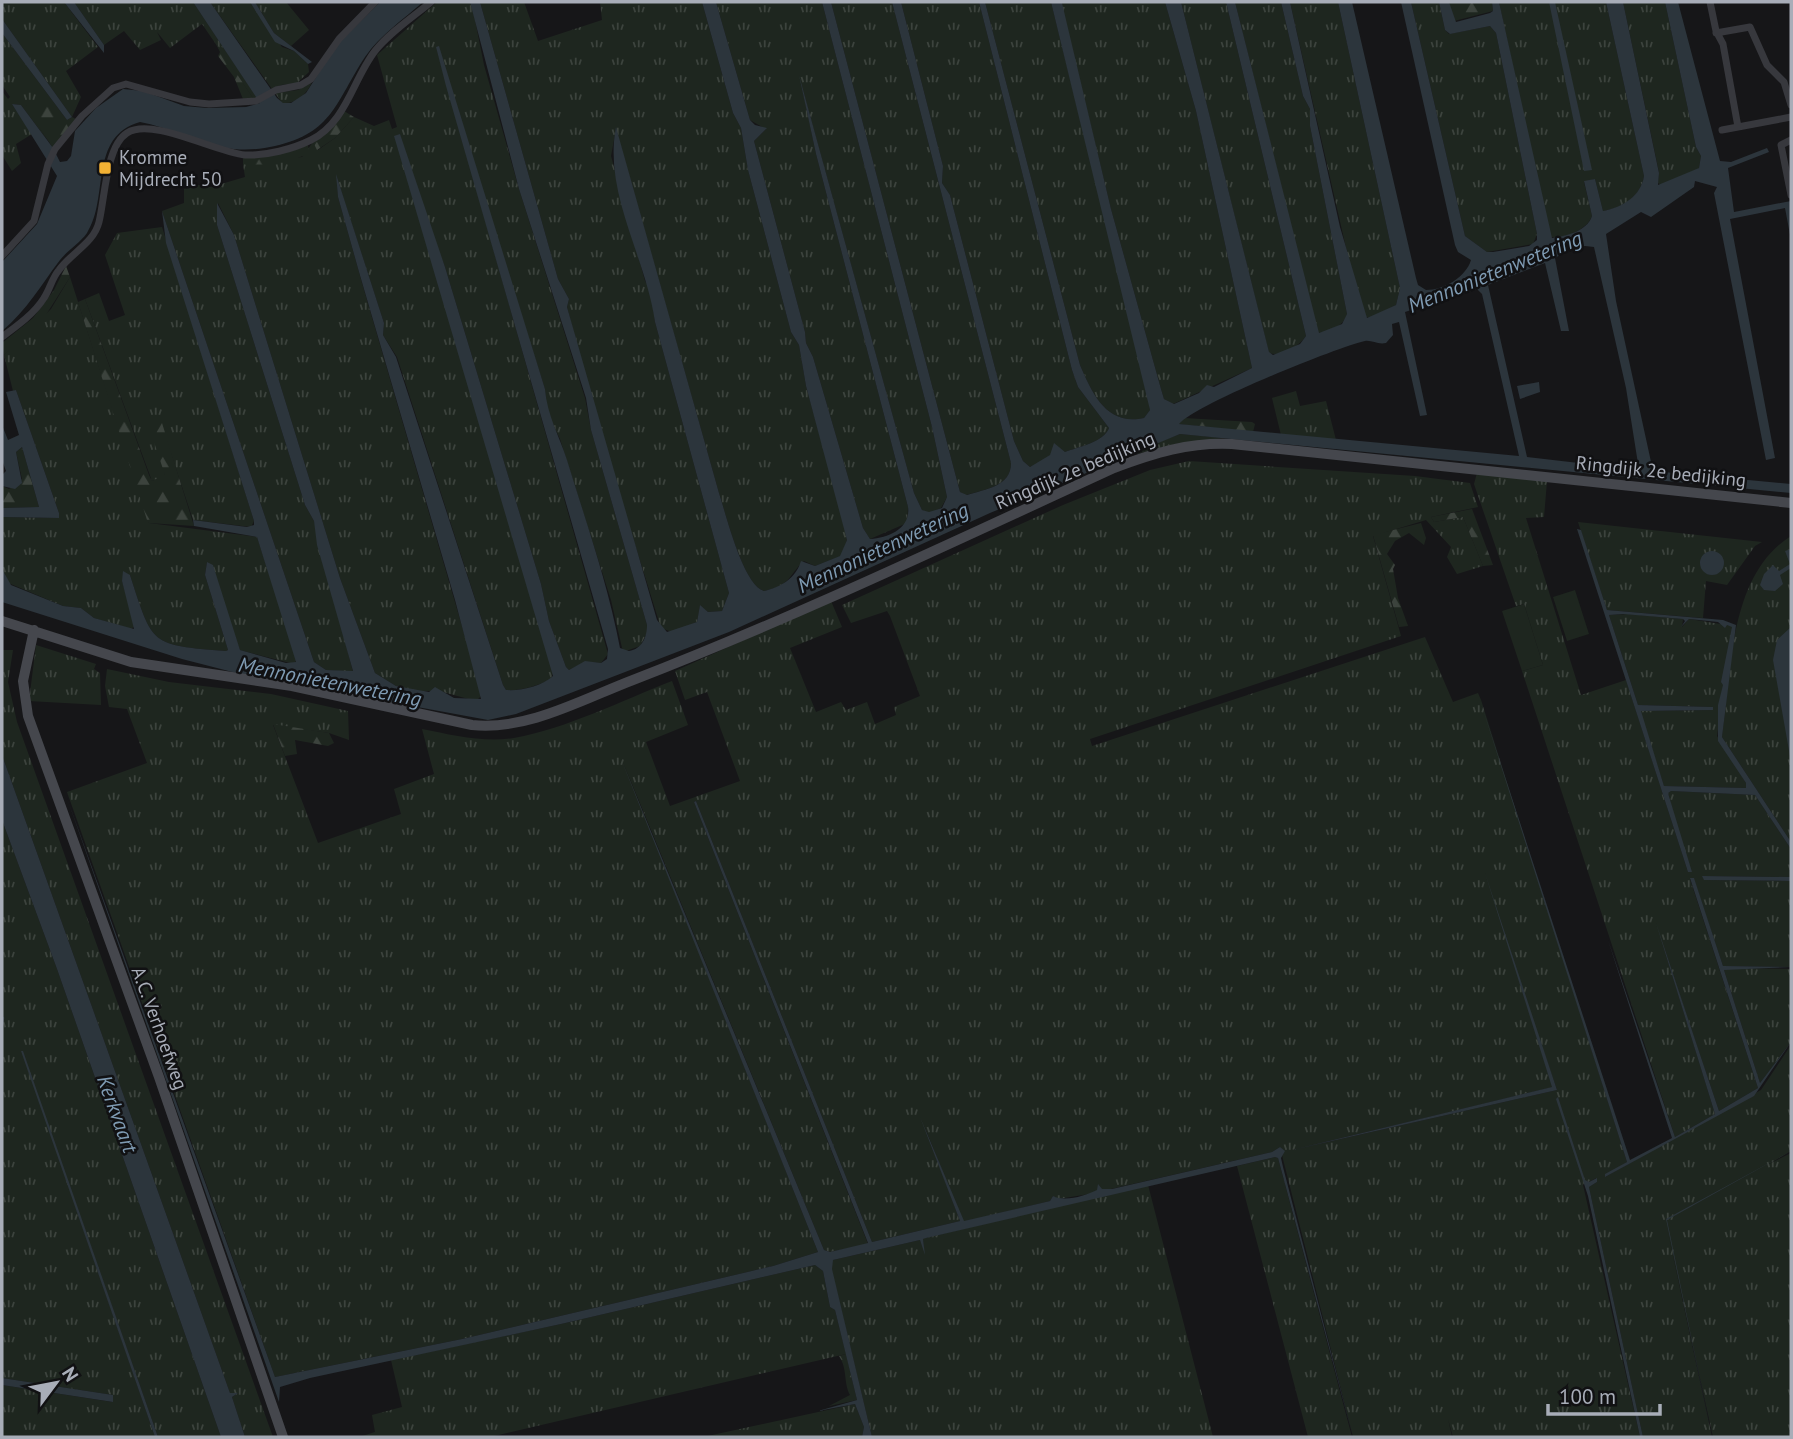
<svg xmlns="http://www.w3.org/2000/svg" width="1793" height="1439" font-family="'PT Sans',sans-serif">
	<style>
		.grass { fill: url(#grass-tufts); fill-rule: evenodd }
		.forest { fill: url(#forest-firs) }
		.green { fill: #1e261f }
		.water { fill: #2c353c; fill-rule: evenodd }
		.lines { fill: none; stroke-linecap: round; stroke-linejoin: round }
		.stream { stroke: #2c353c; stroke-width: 2.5 }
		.street { stroke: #37383d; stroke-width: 7 }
		.secondary { stroke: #45474d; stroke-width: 10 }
		.poi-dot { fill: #f2b134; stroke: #111113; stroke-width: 2.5 }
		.labels { text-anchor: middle; stroke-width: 5; stroke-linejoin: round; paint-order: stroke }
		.poi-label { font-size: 19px; fill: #a8adb8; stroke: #111113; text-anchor: start }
		.street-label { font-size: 19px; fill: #a8adb8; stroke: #111113 }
		.water-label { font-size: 21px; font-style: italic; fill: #7f9bb3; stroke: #111113 }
	</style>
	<defs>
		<pattern id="grass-tufts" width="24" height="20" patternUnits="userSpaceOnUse" patternTransform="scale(1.75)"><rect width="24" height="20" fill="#1e261f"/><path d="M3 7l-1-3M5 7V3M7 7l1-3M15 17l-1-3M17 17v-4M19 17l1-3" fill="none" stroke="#3c433d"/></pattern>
		<pattern id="forest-firs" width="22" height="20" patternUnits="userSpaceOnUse" patternTransform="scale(1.75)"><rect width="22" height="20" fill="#1e261f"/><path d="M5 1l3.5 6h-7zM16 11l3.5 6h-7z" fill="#3c433d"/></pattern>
	</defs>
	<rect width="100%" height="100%" fill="#161618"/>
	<path class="grass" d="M2,2H64L98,47L66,71L81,97L72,117L2,19Z
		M74,2H193L257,98H253L202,24L170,48L157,32L161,40L140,50L124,31L104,45Z
		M210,2H250L282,47L294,51L308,64L309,72L297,83L281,85L272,89Z
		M255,2H286L309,30L291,46L274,33Z
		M437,2H470L473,10L484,65L519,189L585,398L591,430L647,625V633L640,646L623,652L611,600L560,439L547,412L545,389L436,47L608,654L601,663L585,662L569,670L566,667L549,621L541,584L445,267L395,135L553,672L551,679C537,686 521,691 506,690L503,685L397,357L383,335L384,323L337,178L338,197L362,283L482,695L476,701L439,691H414L396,686L375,673L340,578L234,235L218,203L217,225L305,505L314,521L353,672L326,670L314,662L162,211L184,203V189L199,185L211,187L245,177L243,164L302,157L313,142L318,150L335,138L354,117L374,126L389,120L392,129L397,127L377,55Z
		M480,2H524L538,41L602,20L600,2H702L733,113L741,128L748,170L791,332L799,345L806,386L845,527L847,540L841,556L815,566L804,561C788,575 792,585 764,591C743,585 726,514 719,493L616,129L611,156L645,281L651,290L655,322L729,593L722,611L708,612L700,606L697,622L672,632L661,628L606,451L567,307L569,299L558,279Z
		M716,2H822L932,427L947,497L941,508L929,513L922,510L914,493L801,83L816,154L908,507L907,523L870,539L863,528L813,357L806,343L805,332L754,141L766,129L750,120Z
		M831,2H892L1011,463C1011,487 985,489 966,495L960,492Z
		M901,2H979L1072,370L1078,387L1109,428C1104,442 1078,447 1065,452L1055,445C1053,458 1041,462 1030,467L1023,461L1014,441L950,195L942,183L943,166Z
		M985,2H1051L1147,390L1150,410L1144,418C1107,426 1093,395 1080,365Z
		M1061,2H1165L1196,111L1252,368L1173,404L1164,399L1161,389L1111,209Z
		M1181,2H1226L1306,336C1298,347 1282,357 1269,353Z
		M1235,2H1281L1303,96L1310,109V126L1347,314C1344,326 1329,332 1318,333Z
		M1290,2H1338L1400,288L1396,305L1371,318L1365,317L1355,287Z
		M1411,2H1439L1445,30L1449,34L1490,26L1496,33L1537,234L1533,244L1487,252L1465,236Z
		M1499,2H1606L1644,176C1641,196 1623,208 1603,211L1595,179L1584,182L1592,216C1587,230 1564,239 1550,237Z
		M1623,2H1665L1696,147L1701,156L1699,168L1695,171L1661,185L1658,183L1659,172Z
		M2,33L67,120L26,105L48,141L21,105L12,104L32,134L16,144L21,163L12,171L2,155V91L8,99L10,97L2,85Z
		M312,82C306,95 297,104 282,103L275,93L298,90Z
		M162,227L254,521L251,527L193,520L161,423L165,476L152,481L85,299L99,293L109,321L125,315L105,255L117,233Z
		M70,277L149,523L257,537L297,659L294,664L240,650L207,562L205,575L228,650L226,651C150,645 153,646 130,575L122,581L135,626L131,629L94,618L81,608L63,606L6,582L2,569V517L59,518V513L16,390L13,391L4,355L51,309Z
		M1296,391L1300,406L1326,401L1336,440L1281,435L1272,398Z
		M1180,434L1224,438L1175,444L1110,461Z
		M1189,461L1415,476L1470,483L1478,507L1431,517L1434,522L1463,517L1483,566L1457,574L1447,557L1451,547L1426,520L1373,536L1401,636L1090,739L1092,746L1425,637L1453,702L1478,693L1481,700L1627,1162L1605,1177L1761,1090L1791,1045V1151L1769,1164L1791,1153V1437H1713L1666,1224L1712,1437H1643L1589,1187L1597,1182L1596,1178L1589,1182L1585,1181L1583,1185L1640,1437H1453L1448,1419L1452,1437H1353L1280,1147L1272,1152L1089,1194L1058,1199L1053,1196L1050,1201L963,1222L923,1123L960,1221L872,1242L696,801L694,802L868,1244L830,1252L824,1250L623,762L818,1252L773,1266L462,1339L275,1377L67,792L147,763L127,709L109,707L105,686L107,669L169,682L271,694L348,711L349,740L329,733L273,725L318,843L401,814L394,789L434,774L422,729C452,735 484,743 514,738C568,728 621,701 672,681L688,725L646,742L670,806L740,781L707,692L685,700L675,671L831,601L842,627L790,648L816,712L841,702L846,710L867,702L875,724L896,715L894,707L920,696L890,616L887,611L851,623L842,605L1063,505L1150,470ZM1519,980L1557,1090L1292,1150L1553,1087Z
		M1477,473L1547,481L1544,517L1526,518L1581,695L1626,680L1688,872L1668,792L1671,791L1755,795L1791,849V877L1702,876L1705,880L1791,881V967L1723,966L1694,879H1690L1758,1088L1719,1111L1663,945L1715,1114L1675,1137L1522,671L1543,665L1524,604L1516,606L1474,484Z
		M1578,522L1762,542L1755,546L1727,585L1706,581L1703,618L1607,610Z
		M1791,536V842L1722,737C1732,671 1728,576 1791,536Z
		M1628,614L1683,619L1682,627L1689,619L1733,626L1717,736L1746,783V788L1664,786L1640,711L1712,710L1713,707L1638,705L1609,615Z
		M36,645L96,664L94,669L100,673L101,705L29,701Z
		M2,650H13L8,682L17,722L273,1437H245L232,1397L238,1393H230L2,755Z
		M2,820L57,969L221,1437H158L22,1051L155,1437H2V1385L112,1402L113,1395L2,1378Z
		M1728,968L1791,969V1042L1760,1083L1724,970Z
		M1275,1157L1278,1158L1352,1437H1308L1237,1166Z
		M1148,1185L1213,1437H872L830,1263L833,1260L920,1240L924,1250L923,1239L925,1238Z
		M815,1265L823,1271L830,1307L835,1310L846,1354L490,1437H359L375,1432L372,1415L402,1407L391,1360L561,1324Z
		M855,1404L864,1427L862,1437H703Z"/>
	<path class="forest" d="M1449,2H1492L1493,11L1454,21Z
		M214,40L253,98L243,99L234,77L218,56L220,52Z
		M44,95L67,120L72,117L76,119L53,148L25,106Z
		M344,111L354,117L335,138L317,150L313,142Z
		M308,145L309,153C291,163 264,166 243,164V156L292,151Z
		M66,266L70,277L42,321L4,355L2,343L33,318L54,290Z
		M85,299L149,475L152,481L165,475L150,430L155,424L162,423L194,526L149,523L147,520L78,302Z
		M1184,418L1252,422L1255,424L1253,432L1178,424Z
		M22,447L39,507L2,508V486L9,489L22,479L16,452Z
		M1472,509L1493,565L1483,566L1463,517L1434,522L1431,517Z
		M1421,523L1426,538L1424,545L1409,533L1395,541L1387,554L1395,565L1393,569L1398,598L1408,626L1399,627L1373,535Z
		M273,724L329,733L334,743L328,746L295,740L297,754L285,756Z
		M846,1354L857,1400L829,1406L850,1395C843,1381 848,1370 839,1356Z"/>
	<path class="green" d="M1575,590L1589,634L1567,641L1553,597Z
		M1524,604L1543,665L1522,671L1502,611Z"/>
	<path class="water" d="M64,2H74L104,45V53Z
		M193,2H210L277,98L283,103H291L306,93L336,46L380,2H423C404,19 380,35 365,57C336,101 333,133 275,146C258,150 239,151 222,147C194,141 168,127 140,122C88,137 110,197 87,233C80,243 68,250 60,260C41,285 27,310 2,331V262L37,224L57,176L12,104L21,105L53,148L60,162L67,161L71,156L75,131L96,108L123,89L143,91L184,106L207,108L246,107L260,103Z
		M250,2H255L274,33L312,62L308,64L294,51L275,42Z
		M470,2H480L558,279L569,299L567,307L657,620L667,632L697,622L700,605L708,612L722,611L729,593L655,322C646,257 603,193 616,127L719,493C726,514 743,585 764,591C781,587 796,578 801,561L815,566L840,556L847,540L806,386L799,345L791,332L748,170L741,128L733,113L702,2H716L750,120L755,125L767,128L754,141L805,332L806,343L813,357L863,528L870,539C889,538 911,528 908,507L816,154L799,75L914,493L922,510L929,512L942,508L947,497L932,427L822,2H831L960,492L967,495C985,489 1011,487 1011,463L892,2H901L943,166L942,183L950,195L1014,441L1023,461L1030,467L1050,455L1054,443L1065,452C1078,447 1104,442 1109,428L1078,387L1072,370L979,2H985L1080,365C1093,395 1107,426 1144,418L1150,410L1051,2L1062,3L1111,209L1161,389L1164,399L1174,404L1199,393L1207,385L1214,387L1252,368L1196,111L1165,2H1181L1269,352L1273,355L1300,344L1306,336L1226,2H1235L1319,333L1342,324L1347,314L1310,126V109L1303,96L1281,2H1290L1340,227L1367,318L1396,305L1400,288L1338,2H1352L1416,278L1418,285L1426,290C1444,290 1466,277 1471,260L1458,252L1455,245L1401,2H1411L1465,236L1487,252H1493L1529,246L1537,240V234L1496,33L1490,26L1450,34L1445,30L1439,2H1449L1456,22L1490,13L1493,11L1492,2H1499L1552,238C1567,236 1587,231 1592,216L1584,181L1595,179L1603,211C1623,207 1641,196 1644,176L1606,2H1623L1659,173L1658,185L1699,168L1701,156L1696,147L1665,2H1678L1720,161L1731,162L1767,148L1769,152L1728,168L1734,212L1791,201V240L1785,208L1730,219L1775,458L1766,460L1714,193L1717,187L1695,181L1694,187L1651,217L1641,212L1606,234L1616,301L1653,471L1791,484V493L1180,434L990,513L729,632L516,714L488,720L248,676L182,659L2,602V569L11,585L63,606L81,608L94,618L134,629L122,581L123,571L130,575C153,646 150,645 226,651L228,650L205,575L207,562L213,565L240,650L286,663L296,662L257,537L194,526L193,520L247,527L254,525V521L166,243L162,211L314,662L326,670L353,671L317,545L314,521L305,505L217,225V203L234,235L340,578L375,673L396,686L429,692L435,687L454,698L481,699L455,600L359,272L338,197L336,174L384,323L383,335L396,357L503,685L506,690C522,691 542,686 553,676L394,136L400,134L445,267L541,584L549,621L566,667L569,670L585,661L601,663L607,659L608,649L446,86L436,47L439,46L545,389C547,415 559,435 567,460C586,522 608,584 620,648L629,651C642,649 647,637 647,625L591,430L586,398L519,189ZM1585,246L1594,247L1626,388L1639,470L1527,457L1488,285L1545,263L1561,331H1569L1555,258L1572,248ZM1477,289L1482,294L1519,456L1179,424C1196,404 1335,348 1365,341C1372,340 1378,345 1386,343L1393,335L1392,324L1399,322L1420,416L1427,415L1405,312Z
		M1549,2H1555L1592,170L1584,171Z
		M2,19L72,117L67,120L2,33Z
		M1539,382L1540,392L1520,399L1517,386Z
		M16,390L59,513V518L2,517V508L39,507L22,447L16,452L22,483L15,489L2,486V475L6,471L2,460V425L8,440L19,435L6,392Z
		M1577,529L1581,530L1607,610L1723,620L1736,625L1722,737L1791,842V849L1755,795L1671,791L1668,793L1692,872H1688ZM1623,614L1683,619L1685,621L1681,627L1689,619L1718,622L1725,628L1727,625L1732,627L1721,682L1723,685L1718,705V741L1746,783V788L1664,786L1641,711L1713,710V707L1638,705L1609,615Z
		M1791,549V568L1780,575L1783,584L1775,591L1764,590L1760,585L1764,574L1773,565L1779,571L1790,564L1785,551Z
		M1700 563a12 12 0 1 1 24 0a12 12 0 1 1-24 0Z
		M1791,627V762L1773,660L1777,640Z
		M1480,700L1630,1160L1672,1138L1608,940L1675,1137L1715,1114L1656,923L1719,1111L1758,1088L1690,878H1694L1723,966L1791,967L1724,970L1760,1083L1791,1042L1754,1096L1605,1177V1174L1627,1162Z
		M2,755L230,1393H238L232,1397L245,1437H221L57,969L2,820Z
		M621,759L824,1250L830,1252L868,1243L694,802L696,801L872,1242L960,1221L920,1117L964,1221L1050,1201L1053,1196C1065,1202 1085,1196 1097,1190L1098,1184L1102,1189H1112L1272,1152L1280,1147L1285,1151L1281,1158L1283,1167L1353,1437L1278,1158L1275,1157L926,1238L923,1239L925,1255L920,1240L833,1260L832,1269L872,1437H862L864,1427L855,1404L818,1411L857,1400L835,1310L830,1307L823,1271L815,1265L561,1324L310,1378L280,1387L279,1402L67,798L275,1377L462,1339L773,1266L818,1252Z
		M1485,873L1557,1090L1292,1150L1552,1087Z
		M1702,876L1791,877V881L1704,880Z
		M21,1051H23L158,1437H155Z
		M1558,1097L1585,1180L1589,1182L1597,1178V1182L1589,1187L1643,1437H1640L1588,1196L1556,1099Z
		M1791,1151L1667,1220L1712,1437L1666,1219Z
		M2,1378L113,1395V1402L2,1385Z"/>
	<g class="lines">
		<path class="stream" d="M2,1023L3,1018"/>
		<path class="street" d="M1710,2L1716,31L1723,44L1738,127
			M1716,33L1750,27L1767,65L1784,82L1791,105
			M1722,130L1791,117
			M1791,140L1781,145L1791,195
			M2,256L34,221L48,164L55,149L82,116L113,88L126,84L190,102L209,104L256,101L276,90L301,85L311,79L339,39L375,2
			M2,337C17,326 34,314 44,298C50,289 52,278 59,270C71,253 94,243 99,222C105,198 106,146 127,133C152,117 215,152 245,155C266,156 293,149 311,140C346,123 353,79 375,51C390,32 413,17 431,2"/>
		<path class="secondary" d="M2,621L131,662L292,686L472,725C527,731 583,699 633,680C796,617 955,541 1114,468C1154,453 1189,442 1232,444L1791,503
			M34,630L23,681L28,716L159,1077L283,1437"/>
	</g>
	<rect class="poi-dot" x="98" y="161" width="14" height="14" rx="3.5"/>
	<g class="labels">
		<g class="poi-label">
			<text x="119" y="164">Kromme<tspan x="119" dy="22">Mijdrecht 50</tspan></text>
		</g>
		<g class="street-label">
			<text transform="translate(1075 470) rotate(-23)" y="7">Ringdijk 2e bedijking</text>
			<text transform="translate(1661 471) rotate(6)" y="7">Ringdijk 2e bedijking</text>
			<text transform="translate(160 1028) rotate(70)" y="7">A.C. Verhoefweg</text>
		</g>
		<g class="water-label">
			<text transform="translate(1495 272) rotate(-22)" y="7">Mennonietenwetering</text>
			<text transform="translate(883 548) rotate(-25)" y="7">Mennonietenwetering</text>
			<text transform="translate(330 682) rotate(11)" y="7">Mennonietenwetering</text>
			<text transform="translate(117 1114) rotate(70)" y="7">Kerkvaart</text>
		</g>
	</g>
	<rect width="1793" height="1439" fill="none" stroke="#a8adb8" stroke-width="7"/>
	<g transform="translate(56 1383) rotate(58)" stroke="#111113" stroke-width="5" paint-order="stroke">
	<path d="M0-5L12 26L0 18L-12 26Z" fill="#a8adb8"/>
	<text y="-10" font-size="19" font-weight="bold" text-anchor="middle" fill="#a8adb8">N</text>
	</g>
	<path d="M1548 1404v10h112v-10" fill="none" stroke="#a8adb8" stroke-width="3.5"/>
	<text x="1559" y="1404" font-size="21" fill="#a8adb8" stroke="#111113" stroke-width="5" paint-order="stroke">100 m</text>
</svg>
